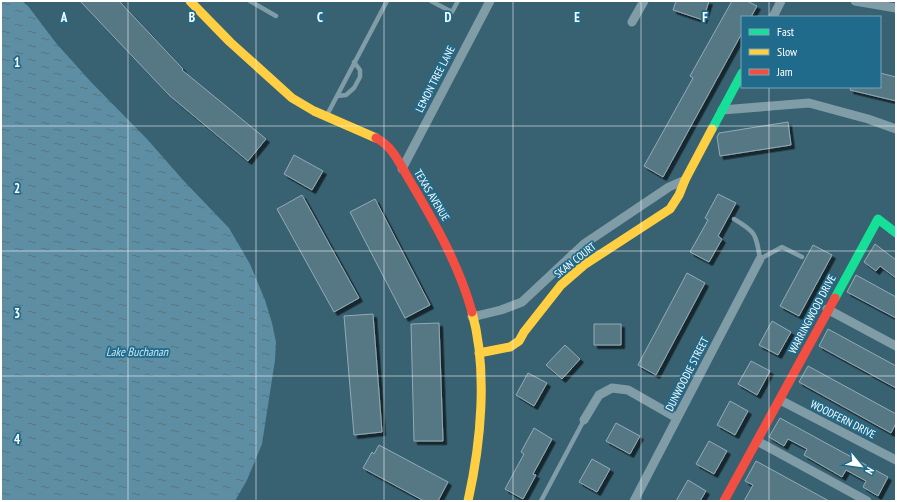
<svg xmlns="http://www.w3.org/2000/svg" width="897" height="502" font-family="'PT Sans Narrow',sans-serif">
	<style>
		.water { fill: url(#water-ripples) }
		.building { fill: #567784; stroke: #93abb5; filter: url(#shadow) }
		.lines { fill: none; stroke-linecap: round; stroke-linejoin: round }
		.lane { stroke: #7f9ca7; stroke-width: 4.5 }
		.street { stroke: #7f9ca7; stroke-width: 9 }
		.fast { stroke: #16e098; stroke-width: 9 }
		.slow { stroke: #ffcf43; stroke-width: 9 }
		.jam { stroke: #f24e42; stroke-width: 9 }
		.grid { fill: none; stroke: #fff; stroke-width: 1; stroke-opacity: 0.55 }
		.labels { text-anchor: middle; stroke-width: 3.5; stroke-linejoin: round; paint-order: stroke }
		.street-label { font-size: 11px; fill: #fff; stroke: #206b8b }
		.water-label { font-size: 12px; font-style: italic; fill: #c4e6f4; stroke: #206b8b }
		.grid-label { font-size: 13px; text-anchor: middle; font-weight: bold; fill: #fff; stroke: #206b8b; stroke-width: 3.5; stroke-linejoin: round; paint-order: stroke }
	</style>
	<defs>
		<pattern id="water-ripples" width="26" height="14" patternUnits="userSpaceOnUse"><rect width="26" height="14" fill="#5d8ea3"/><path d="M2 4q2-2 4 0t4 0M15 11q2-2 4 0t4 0" fill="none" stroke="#567480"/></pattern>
		<filter id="shadow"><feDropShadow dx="3.5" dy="3.5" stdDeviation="0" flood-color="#0009"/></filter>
	</defs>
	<rect width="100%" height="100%" fill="#386172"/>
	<path class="water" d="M1,1H22L28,6L56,43L91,82L147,139L183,180L229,228L250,264L265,300L272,323L276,342L275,360L262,444L247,480L235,501H1Z"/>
	<path class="building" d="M80,1H119L183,69L182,70L266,139L248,161L170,96Z
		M676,1H709L703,20L673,10Z
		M732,1H747L757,6L751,17H742V33L663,177L644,166L693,78L690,76Z
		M880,73L896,77V101L850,90L851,87H880Z
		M788,122L791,145L720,156L717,137L719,133Z
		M294,155L323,171L312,190L284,174Z
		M718,194L736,203L718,236L722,239L709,262L690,252L708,220L705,218Z
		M302,195L359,298L334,312L277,209Z
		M375,199L430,305L405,318L350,212Z
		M875,244L896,260V278L880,266L876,271L864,262Z
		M813,245L832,255L799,316L780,306Z
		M687,273L705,283L656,375L638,365Z
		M856,275L896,297V318L847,292Z
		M373,314L382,432L354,435L344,316Z
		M772,321L791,332L778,355L759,345Z
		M439,323L443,441H414L411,324Z
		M594,324H621V345H594Z
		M828,329L896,366V388L819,346Z
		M565,345L580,359L562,379L546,365Z
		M751,361L770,371L757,395L738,384Z
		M808,366L896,414V423L891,433L799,382Z
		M528,373L547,383L534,406L516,395Z
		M730,401L748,411L735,435L717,425Z
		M780,418L888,477L878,496L863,487L866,481L846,470L842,477L804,455L807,449L788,439L784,446L769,437Z
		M616,423L640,436L630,454L606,441Z
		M534,428L552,439L533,474L536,475L523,499L505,489L524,454L521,452Z
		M709,441L727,451L714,474L696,464Z
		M379,445L448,482L438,501H424L363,468L372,452L374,454Z
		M592,459L610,469L597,492L579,482Z
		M756,461L829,501H744L753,485L745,481Z
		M688,480L706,491L700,501H676Z"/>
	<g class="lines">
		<path class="lane" d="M250,1L276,16
			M431,1L452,12L458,1
			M337,96L346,95L354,88L360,77V70L354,62
			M327,115L387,1
			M734,219C756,232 756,234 760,259L782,247L802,257
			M541,501L584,420"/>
		<path class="street" d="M855,1L896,8
			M773,17L781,1
			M632,22L644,1
			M722,110L809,103L868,119L896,129
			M402,169L490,1
			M827,309L896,346
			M472,317L501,310L522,302L584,244L669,187L685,180
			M780,400L896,460
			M584,420L599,395L612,388L628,390L677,418
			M757,441L867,501
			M634,501L760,259"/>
		<path class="fast" d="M712,129L742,73
			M835,298L878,219L896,233"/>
		<path class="slow" d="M190,1L230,42L292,98L314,111L376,138
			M479,353L510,347L519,341L524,332L561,285L584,265L670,209L679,195L685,180L712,129
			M468,501C481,443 488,370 472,312"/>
		<path class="jam" d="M376,138C393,146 401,166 410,181C435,223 459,265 472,312
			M724,501L835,298"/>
	</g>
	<path class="grid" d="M128,1V501M256,1V501M384,1V501M513,1V501M641,1V501M769,1V17M769,87V501M1,126H896M1,251H896M1,376H896"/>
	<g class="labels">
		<g class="street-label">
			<text transform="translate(435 79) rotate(-63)" y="4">LEMON TREE LANE</text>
			<text transform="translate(432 195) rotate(59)" y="4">TEXAS AVENUE</text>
			<text transform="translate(575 260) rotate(-38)" y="4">SKAN COURT</text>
			<text transform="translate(812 314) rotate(-62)" y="4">WARRINGWOOD DRIVE</text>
			<text transform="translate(687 374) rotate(-63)" y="4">DUNWOODIE STREET</text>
			<text transform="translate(843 419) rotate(27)" y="4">WOODFERN DRIVE</text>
		</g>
		<g class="water-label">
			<text x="137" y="356">Lake Buchanan</text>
		</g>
	</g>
	<g class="grid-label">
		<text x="64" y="22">A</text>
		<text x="192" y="22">B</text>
		<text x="320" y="22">C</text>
		<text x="448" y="22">D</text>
		<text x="577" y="22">E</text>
		<text x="705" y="22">F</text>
		<text x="17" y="67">1</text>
		<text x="17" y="193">2</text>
		<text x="17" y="318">3</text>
		<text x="17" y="444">4</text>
	</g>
	<rect width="897" height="502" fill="none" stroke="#ffffff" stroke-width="4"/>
	<rect x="741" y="16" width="140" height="72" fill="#206b8b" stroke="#79a6b9"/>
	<rect x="749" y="29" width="20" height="6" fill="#16e098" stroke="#79a6b9"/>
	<text x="777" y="36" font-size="12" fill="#ffffff">Fast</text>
	<rect x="749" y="49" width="20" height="6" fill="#ffcf43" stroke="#79a6b9"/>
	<text x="777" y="56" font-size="12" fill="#ffffff">Slow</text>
	<rect x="749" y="69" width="20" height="6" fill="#f24e42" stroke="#79a6b9"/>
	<text x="777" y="76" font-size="12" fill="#ffffff">Jam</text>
	<g transform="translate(861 466) rotate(119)" stroke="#206b8b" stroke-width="3" paint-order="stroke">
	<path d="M0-3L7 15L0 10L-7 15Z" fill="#ffffff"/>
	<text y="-6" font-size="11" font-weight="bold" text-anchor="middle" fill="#ffffff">N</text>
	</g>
</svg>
